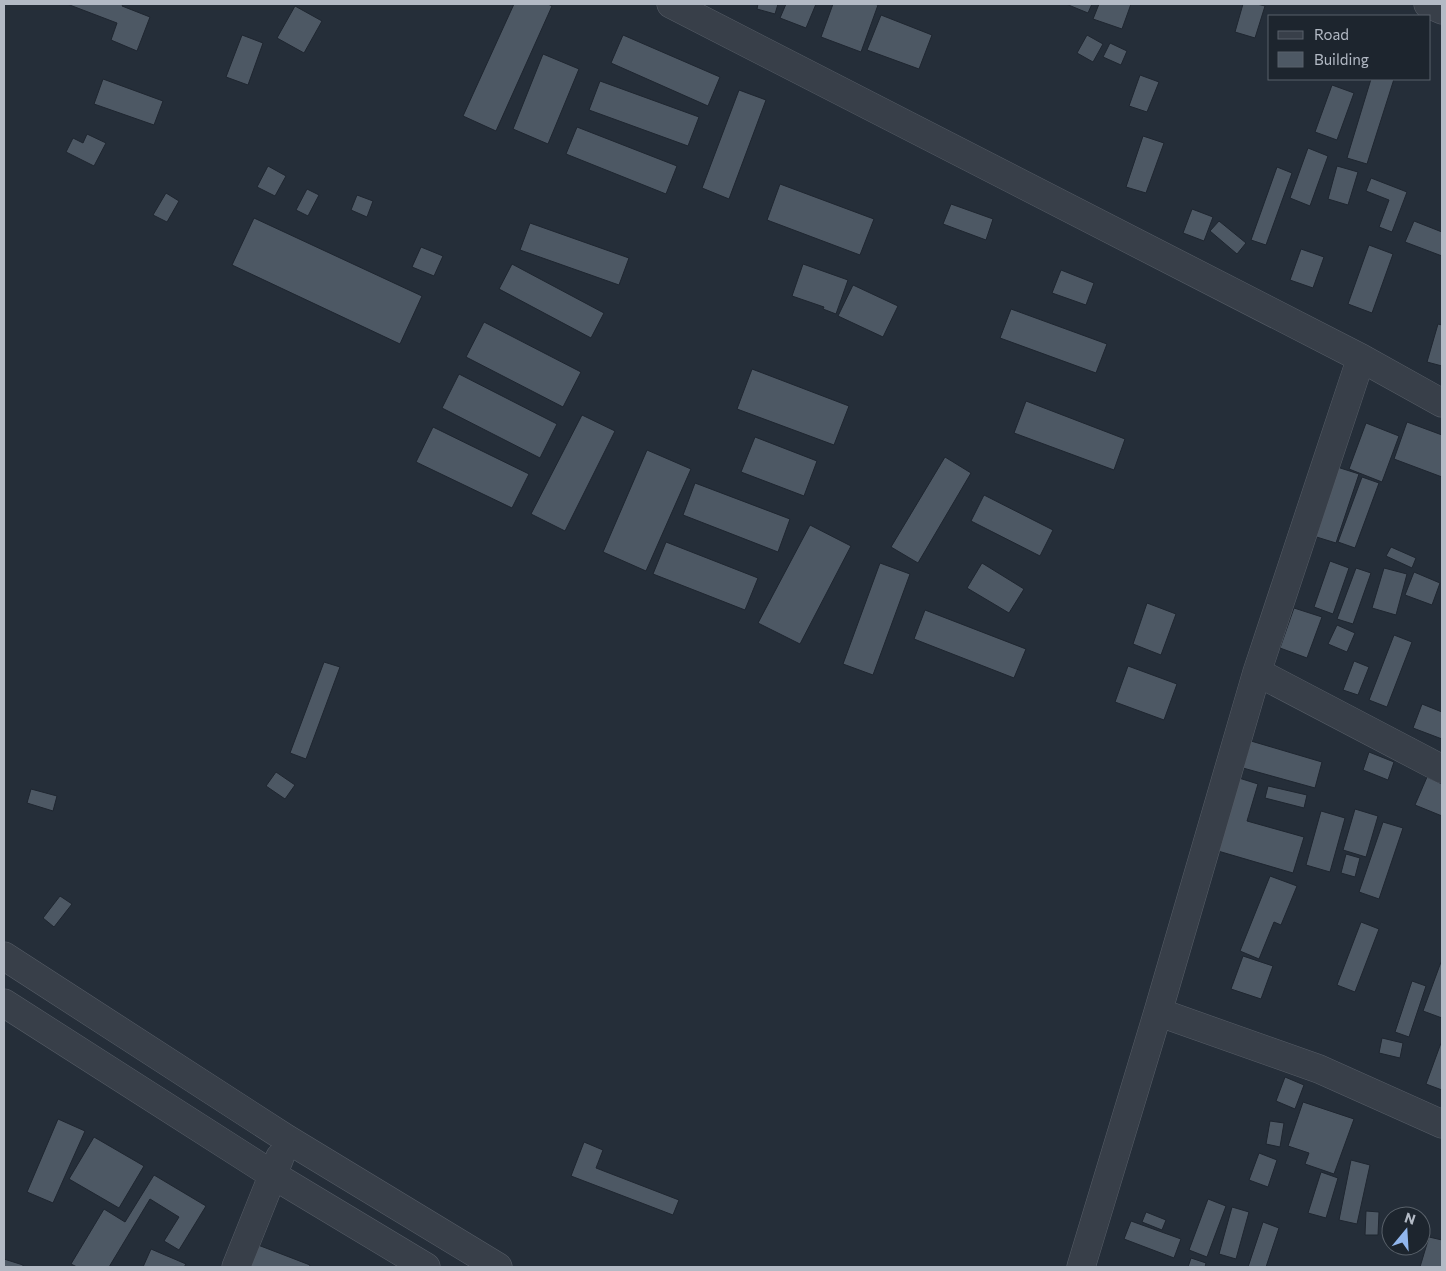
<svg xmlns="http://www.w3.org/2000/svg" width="1446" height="1271" font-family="Commissioner,sans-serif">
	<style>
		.building { fill: #4d5864; stroke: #1f2630 }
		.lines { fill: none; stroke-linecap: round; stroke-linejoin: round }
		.minor-casing { stroke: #565d67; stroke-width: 29 }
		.minor { stroke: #383f49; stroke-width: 28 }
	</style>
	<rect width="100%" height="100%" fill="#252e39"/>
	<path class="building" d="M67,4H123L122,6L150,17L137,51L111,40L117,23Z
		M514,4H548L552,6L496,131L463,116Z
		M758,4H778L775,14L757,9Z
		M786,4H816L806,28L780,18Z
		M833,4H874L878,5L861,52L821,37Z
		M1066,4H1092L1088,13Z
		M1099,4H1131L1122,29L1093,19Z
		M1243,4H1257L1265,6L1255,38L1235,32Z
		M295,6L322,21L304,53L277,38Z
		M881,15L932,35L919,69L867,50Z
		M242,35L263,43L248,85L226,77Z
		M623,35L720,77L708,106L611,63Z
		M1087,35L1103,44L1093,62L1077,53Z
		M1110,43L1127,51L1121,65L1103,57Z
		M543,54L579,69L548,144L513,129Z
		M1140,75L1159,82L1147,112L1129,106Z
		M103,79L163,101L154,125L94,104Z
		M1371,79H1394L1367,164L1347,158Z
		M600,81L699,117L688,146L589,110Z
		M1332,85L1354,93L1337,140L1315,132Z
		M739,90L766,100L729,199L702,188Z
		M577,127L677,166L666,194L566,154Z
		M87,134L106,143L94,166L66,152L73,138L83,143Z
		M1143,136L1164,143L1146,193L1126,187Z
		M1308,148L1328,156L1310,206L1290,198Z
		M268,166L286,176L275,196L257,187Z
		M1337,166L1358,172L1348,205L1328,199Z
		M1277,167L1292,173L1266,245L1251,240Z
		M1371,178L1407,192L1392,232L1379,227L1389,200L1366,191Z
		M780,184L874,219L860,255L767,220Z
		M307,189L319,195L308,216L296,210Z
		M166,193L179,201L167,222L153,215Z
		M357,195L373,201L367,217L351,210Z
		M951,204L993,219L986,240L943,224Z
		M1192,209L1213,217L1204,241L1183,233Z
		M254,218L422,296L400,344L232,265Z
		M1219,221L1246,243L1237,254L1210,231Z
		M1414,221L1442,232V256L1405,242Z
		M530,223L629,258L619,285L520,250Z
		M1369,245L1393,254L1372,313L1348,304Z
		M421,247L443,256L434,276L412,267Z
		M1301,249L1324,257L1313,288L1290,280Z
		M512,264L604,313L591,338L499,289Z
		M803,264L848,280L836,314L823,309L824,307L792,296Z
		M1061,270L1094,283L1086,305L1052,293Z
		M853,285L898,306L883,337L838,316Z
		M1011,309L1107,344L1096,373L1000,338Z
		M484,322L581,372L563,407L466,357Z
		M1438,324L1442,325V366L1427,362Z
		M752,369L849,406L834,445L737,409Z
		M459,374L557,424L540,458L442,408Z
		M1026,401L1125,439L1114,470L1014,433Z
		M582,415L615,431L565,531L531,514Z
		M1407,422L1442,435V477L1394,459Z
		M1366,423L1399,436L1382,482L1349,469Z
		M433,427L529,474L512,508L416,462Z
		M755,437L817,461L804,496L741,472Z
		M647,450L691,469L646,571L603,552Z
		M945,457L971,473L918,563L891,547Z
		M1334,466L1359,474L1336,543L1310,535Z
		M1362,477L1379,483L1355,548L1338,542Z
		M695,483L790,519L778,552L683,515Z
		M984,495L1053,530L1040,556L971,521Z
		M810,525L851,546L800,644L758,623Z
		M666,542L758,578L745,610L653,574Z
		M1391,547L1416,558L1412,568L1386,556Z
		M1330,561L1349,568L1333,614L1314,607Z
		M880,563L910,574L873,675L843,664Z
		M982,563L1024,589L1009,613L967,588Z
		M1356,568L1371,573L1353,624L1337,619Z
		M1384,568L1407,574L1396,615L1372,608Z
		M1414,572L1440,583L1432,605L1405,595Z
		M1147,603L1176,614L1161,655L1133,644Z
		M1294,608L1322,617L1307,658L1280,648Z
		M925,610L1026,649L1014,678L914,639Z
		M1337,625L1355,633L1347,652L1328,644Z
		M1394,635L1412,642L1387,707L1369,700Z
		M1354,661L1369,667L1358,695L1343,690Z
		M324,662L340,667L306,759L290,753Z
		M1128,666L1177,684L1164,720L1115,702Z
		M1422,704L1442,712V739L1413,728Z
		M1251,741L1322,762L1315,788L1243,768Z
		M1369,752L1394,762L1388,780L1363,770Z
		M276,772L295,785L285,799L266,786Z
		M1427,777L1442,784V816L1415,805Z
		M1239,778L1258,784L1247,821L1304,837L1293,873L1218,851Z
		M1268,786L1307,795L1304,808L1265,798Z
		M31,789L57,796L53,811L27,803Z
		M1355,809L1378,816L1366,857L1343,850Z
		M1321,811L1345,818L1330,872L1306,865Z
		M1383,822L1403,828L1379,899L1359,892Z
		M1346,854L1360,858L1355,877L1341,873Z
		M1270,876L1297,886L1281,925L1274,922L1259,959L1240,951Z
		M60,896L72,904L54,927L43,918Z
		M1361,922L1379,929L1355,992L1337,985Z
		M1243,956L1273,966L1261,999L1231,989Z
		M1441,962H1442V1018L1423,1011Z
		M1412,981L1426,986L1409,1037L1395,1032Z
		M1382,1038L1403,1043L1400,1058L1379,1053Z
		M1441,1043H1442V1090L1426,1084Z
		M1285,1077L1304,1085L1295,1109L1276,1101Z
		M1303,1102L1354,1119L1334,1174L1305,1164L1309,1153L1288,1146Z
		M58,1119L85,1131L53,1203L27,1192Z
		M1270,1121L1284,1123L1280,1147L1266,1144Z
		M94,1137L144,1166L119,1208L69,1179Z
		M584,1142L603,1150L596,1168L679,1200L673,1215L571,1176Z
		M1259,1153L1277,1160L1268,1187L1249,1180Z
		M1351,1160L1370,1165L1357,1224L1339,1220Z
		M1321,1172L1338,1178L1326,1218L1308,1213Z
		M154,1175L206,1206L179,1250L164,1241L179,1217L150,1199L109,1267H77L71,1264L104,1209L125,1222Z
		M1208,1199L1226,1206L1207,1257L1189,1250Z
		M1232,1207L1249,1212L1236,1259L1219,1254Z
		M1366,1211L1379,1212L1378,1235H1365Z
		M1146,1212L1166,1220L1162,1230L1142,1222Z
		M1131,1221L1181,1239L1174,1258L1124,1239Z
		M1263,1222L1279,1228L1266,1267H1248Z
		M1429,1237L1442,1240V1267H1420Z
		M258,1245L310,1265L309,1267H250Z
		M151,1249L186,1264L184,1267H143Z
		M1191,1258L1206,1263L1205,1267H1188Z
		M4,1259L23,1265V1267H4Z"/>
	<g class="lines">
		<defs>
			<path id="minor" d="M671,4L1361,358L1442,403
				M1428,4L1442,10
				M1257,672L1442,769
				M4,956L287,1139L498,1267
				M4,1003L273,1175L426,1267
				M1158,1012L1319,1069L1442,1124
				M236,1267L280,1157
				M1081,1267L1158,1012L1257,672L1361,358"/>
		</defs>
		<use href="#minor" class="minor-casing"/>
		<use href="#minor" class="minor"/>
	</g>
	<rect width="1446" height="1271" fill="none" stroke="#b3bac5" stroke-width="10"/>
	<rect x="1268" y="15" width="162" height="65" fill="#1d252e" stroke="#59616a"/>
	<rect x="1278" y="31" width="25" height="8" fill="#383f49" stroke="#59616a"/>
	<text x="1314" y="40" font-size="15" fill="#b3bac5">Road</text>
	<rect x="1278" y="52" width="25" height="15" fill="#4d5864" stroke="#59616a"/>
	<text x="1314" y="65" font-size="15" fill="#b3bac5">Building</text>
	<g transform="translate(1406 1231) rotate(18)"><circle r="24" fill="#1d252e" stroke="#59616a"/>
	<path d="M0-4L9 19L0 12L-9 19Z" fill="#91b6ed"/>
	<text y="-8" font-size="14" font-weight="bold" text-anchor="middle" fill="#b3bac5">N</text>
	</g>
</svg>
